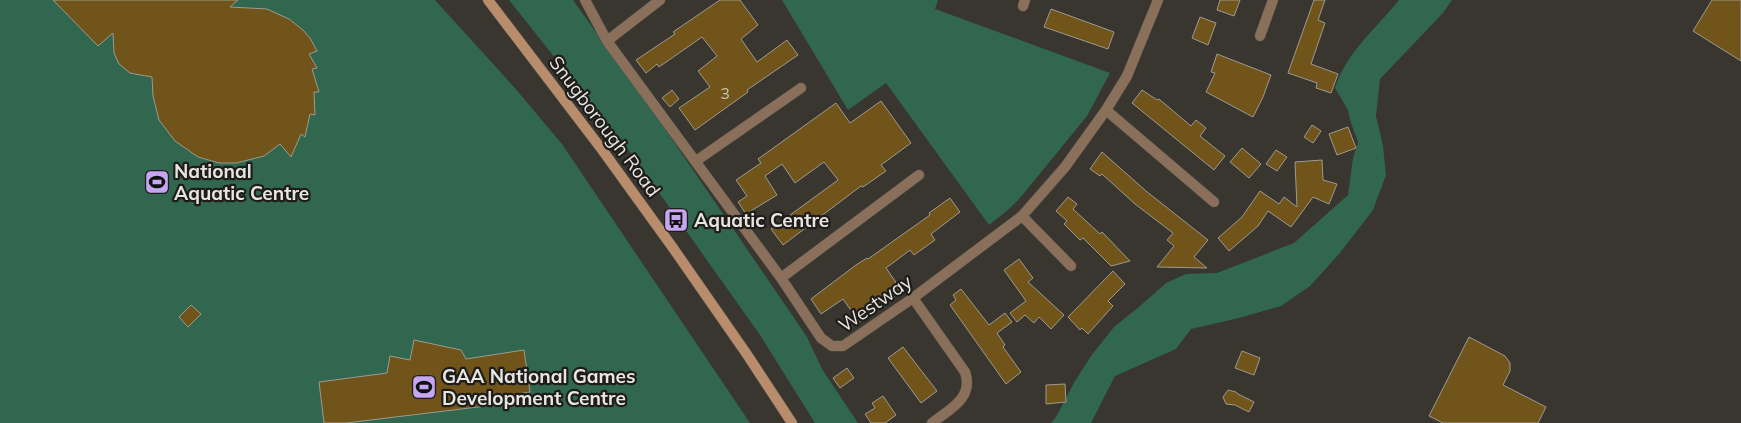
<svg xmlns="http://www.w3.org/2000/svg" width="1741" height="423" font-family="Mulish,sans-serif">
	<style>
		.green { fill: #31664f }
		.building { fill: #705419; stroke: #9e9a92 }
		.lines { fill: none; stroke-linecap: round; stroke-linejoin: round }
		.minor-casing { stroke: #55524c; stroke-width: 11 }
		.secondary-casing { stroke: #55524c; stroke-width: 11 }
		.minor { stroke: #8a6f5a; stroke-width: 10 }
		.secondary { stroke: #b98d6c; stroke-width: 10 }
		.labels { text-anchor: middle; stroke-width: 4.5; stroke-linejoin: round; paint-order: stroke }
		.number-label { font-size: 16px; fill: #cac2b0 }
		.street-label { font-size: 19px; fill: #e8e6e2; stroke: #1f1d1a }
		.poi-label { font-size: 19px; font-weight: bold; fill: #e8e6e2; stroke: #1f1d1a; text-anchor: start }
	</style>
	<rect width="100%" height="100%" fill="#39362f"/>
	<path class="green" d="M0,0H435L514,87L562,144L750,423H0Z
		M509,0H573L661,123L807,337L822,369L858,423H815L760,335L633,156Z
		M782,0H938L935,9L1110,73L1087,116L1020,198L1008,210L989,225L886,83L848,110Z
		M1399,0H1452L1443,13L1380,79L1376,116L1383,146L1386,175L1373,210L1339,254L1310,286L1281,306L1239,318L1191,329L1176,349L1115,376L1091,423H1051L1056,417L1075,381L1091,356L1114,327L1140,306L1166,283L1186,274L1217,273L1294,243L1348,195L1353,158L1358,142L1350,120L1348,110L1335,88C1347,51 1376,29 1399,0Z"/>
	<path class="building" d="M53,0H238L230,7L267,9L289,19L303,30L310,38L317,51L309,54L317,68L312,69L319,92H314L315,115L310,114L305,137L301,134L291,157L280,144L264,156L236,163H219L198,157L175,141L159,120L153,96L152,77L130,73L119,64L114,53L113,33L98,46Z
		M720,0H740L758,25L741,39L757,62L787,40L798,55L747,90L748,92L695,130L679,108L710,87L698,71L717,56L702,37L659,67L657,64L646,73L636,60L675,34L673,32Z
		M1220,0H1240L1234,16L1217,10Z
		M1314,0H1325L1318,20L1325,23L1311,64L1338,74L1331,93L1316,88L1317,83L1288,73Z
		M1712,0H1741V61L1693,31Z
		M1051,9L1114,32L1108,49L1044,27Z
		M1200,17L1216,23L1208,45L1192,38Z
		M1217,54L1271,75L1263,97L1253,117L1206,92L1215,73L1211,72Z
		M672,90L679,99L670,107L662,98Z
		M1142,90L1157,100L1159,99L1191,126L1196,120L1206,128L1200,136L1225,156L1214,170L1132,103Z
		M881,101L911,143L881,165L886,171L863,187L861,186L783,245L771,229L838,180L824,162L795,183L782,164L765,176L777,195L746,214L738,202L747,196L736,180L761,163L758,159L836,103L850,123Z
		M1312,125L1321,131L1313,143L1304,137Z
		M1348,127L1356,148L1337,155L1329,134Z
		M1242,148L1261,164L1249,178L1230,162Z
		M1276,150L1287,157L1277,171L1266,164Z
		M1102,152L1146,191L1208,240L1194,257L1207,268L1157,267L1174,246L1167,240L1173,233L1135,204L1102,174L1100,176L1090,169Z
		M1322,160L1323,180L1337,184L1329,204L1313,197L1291,227L1268,211L1258,226L1229,251L1218,238L1242,217L1260,191L1279,204L1284,197L1297,207L1295,162Z
		M1068,197L1077,204L1073,209L1100,234L1102,232L1130,261L1111,266L1083,238L1080,240L1064,224L1067,221L1056,211Z
		M950,198L960,212L931,234L935,240L914,255L910,250L886,268L902,291L859,322L843,299L821,314L811,299L856,265L867,258L868,259L930,215L929,213Z
		M1019,259L1033,278L1028,282L1064,315L1051,329L1039,317L1034,323L1025,315L1017,322L1010,313L1026,301L1004,270Z
		M1113,271L1125,284L1108,301L1113,306L1088,334L1082,328L1080,330L1068,317Z
		M961,289L989,325L1005,313L1012,322L997,333L1005,345L1003,347L1021,372L1006,384L950,305L956,300L953,295Z
		M191,305L201,314L188,327L179,317Z
		M1469,337L1505,356L1510,363V371L1503,385L1546,407L1538,423H1443L1429,416Z
		M414,340L461,350L466,359L524,350L530,392L482,400L486,406L346,423H324L319,382L387,373L390,356L410,360Z
		M903,347L937,391L921,403L888,358Z
		M1242,351L1260,358L1254,375L1235,368Z
		M847,368L854,378L840,388L833,378Z
		M1065,384L1066,402L1046,404V385Z
		M1228,390L1236,392L1238,394L1254,402L1249,412L1235,405L1226,404L1223,397Z
		M883,396L896,415L885,423H871L865,414L875,408L872,403Z"/>
	<g class="lines">
		<defs>
			<path id="minor" d="M585,0L607,41L781,278L821,338L832,346H843L913,298L1022,216L1065,167L1106,110L1127,76L1158,0
				M1023,6L1025,0
				M1260,36L1273,0
				M607,41L660,0
				M1106,110L1214,202
				M696,161L801,88
				M1022,216L1071,266
				M781,278L919,175
				M913,298L965,372C974,398 950,409 932,423"/>
			<path id="secondary" d="M488,0L603,151L673,248L746,353L792,423"/>
		</defs>
		<use href="#minor" class="minor-casing"/>
		<use href="#secondary" class="secondary-casing"/>
		<use href="#minor" class="minor"/>
		<use href="#secondary" class="secondary"/>
	</g>
	<defs>
		<symbol id="stadium-square" viewBox="-11 -11 22 22"><rect x="-9" y="-9" width="18" height="18" rx="4" fill="#c6a6f0" stroke="#1f1d1a"/><path d="M0-5a6.5 5 0 1 0 0 10a6.5 5 0 1 0 0-10ZM-3.5-1.8h7v3.6h-7Z" fill="#111"/></symbol>
		<symbol id="bus-square" viewBox="-11 -11 22 22"><rect x="-9" y="-9" width="18" height="18" rx="4" fill="#c6a6f0" stroke="#1f1d1a"/><path d="M-5-6H5V4H4V6H2V4H-2V6H-4V4H-5ZM-3.5-4V0h7V-4ZM-3.5 1.2v1.5H-2V1.2ZM2 1.2v1.5H3.5V1.2Z" fill="#111"/></symbol>
	</defs>
	<g fill-rule="evenodd">
		<use href="#stadium-square" x="143" y="168" width="28" height="28"/>
		<use href="#bus-square" x="662" y="206" width="28" height="28"/>
		<use href="#stadium-square" x="410" y="373" width="28" height="28"/>
	</g>
	<g class="labels">
		<g class="number-label">
			<text x="725" y="99">3</text>
		</g>
		<g class="street-label">
			<text transform="translate(605 126) rotate(53)" y="7">Snugborough Road</text>
			<text transform="translate(875 303) rotate(-35)" y="7">Westway</text>
		</g>
		<g class="poi-label">
			<text x="174" y="178">National<tspan x="174" dy="22">Aquatic Centre</tspan></text>
			<text x="694" y="227">Aquatic Centre</text>
			<text x="442" y="383">GAA National Games<tspan x="442" dy="22">Development Centre</tspan></text>
		</g>
	</g>
</svg>
